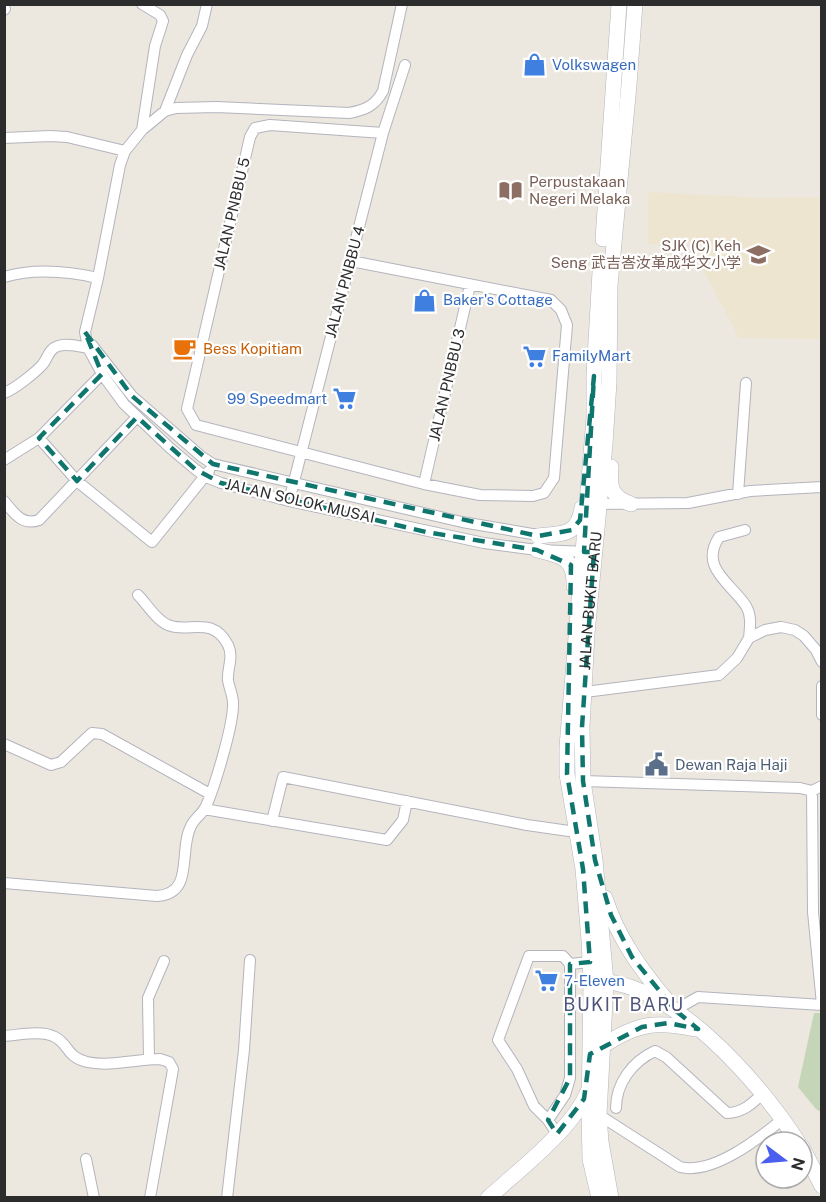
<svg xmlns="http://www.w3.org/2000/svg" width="826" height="1202" font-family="'Public Sans','Noto Sans SC',sans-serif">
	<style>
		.education { fill: #ede5d0 }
		.cemetery { fill: #c4d5b8 }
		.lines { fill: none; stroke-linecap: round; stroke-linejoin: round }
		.street-casing { stroke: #b3b4be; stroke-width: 12 }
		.secondary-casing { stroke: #b3b4be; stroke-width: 16 }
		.street { stroke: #fff; stroke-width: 10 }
		.secondary { stroke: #fff; stroke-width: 15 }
		.marked { fill: none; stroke: #0f766e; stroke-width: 4.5; stroke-dasharray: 12 8; stroke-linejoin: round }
		.labels { text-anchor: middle; stroke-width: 4.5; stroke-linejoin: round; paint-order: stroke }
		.shop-label { font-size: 15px; fill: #366cbe; stroke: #fff; text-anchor: start }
		.education-label { font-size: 15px; fill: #785e54; stroke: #fff; text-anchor: start }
		.street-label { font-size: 15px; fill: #2c2c2c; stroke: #fff }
		.food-label { font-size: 15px; fill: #c56008; stroke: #fff; text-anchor: start }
		.service-label { font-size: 15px; fill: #4e5e75; stroke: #fff; text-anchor: start }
		.quarter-label { font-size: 18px; letter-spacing: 1.5px; fill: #4f547a; stroke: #fff }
	</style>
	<rect width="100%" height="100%" fill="#ede8df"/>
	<path class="education" d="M648,192L766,198L821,197V339L739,338L701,266L693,243L648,244Z"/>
	<path class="cemetery" d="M814,1013H821V1112L816,1109L798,1087Z"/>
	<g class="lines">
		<defs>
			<path id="street" d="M402,4L383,91C375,106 365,110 349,113L216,107L176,108L165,111L142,130L125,151L120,165L98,278L85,332L88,348L102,374L124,404L170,448L195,469L206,477L221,483L289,501L484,543L537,550L589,552
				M4,10L5,9
				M165,111L187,55L202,26L207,4
				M142,130L155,46L163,21L160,15L142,4
				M4,138L50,136L67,137L125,151
				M351,261L551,300L561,310L567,325L554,478L544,493L533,496L480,495L424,484L196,425L187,409L250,137L255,128L270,125L383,133
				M4,277C35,268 67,271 98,278
				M92,345L132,396L202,457L213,464L462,522L544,536
				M4,393C15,389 36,372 43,364C48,357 49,349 58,346C68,343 78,346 88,348
				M39,438L77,481L152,542L209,471
				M4,460L39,438L102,374
				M424,484L470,285
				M738,494L746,383
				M4,501C14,513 22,526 39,520L137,417
				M289,501L383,133L405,65
				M594,504L688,503L750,491L822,487
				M745,530L719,537C699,568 731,583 746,606C752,616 750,627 749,638
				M822,686V715
				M585,692L719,675L737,658L749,638L765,630L781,627L795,630L804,636L816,650L822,662
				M4,744L51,765L61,762L92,733L102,734L210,794
				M583,781L800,788L812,791
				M822,786L812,791L813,912L822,1004
				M204,809L387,840L403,820L407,801
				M272,821L283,777L527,825L569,831L581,829
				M4,883L157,896C195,894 178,851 191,826C194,819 201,815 205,808C214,790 234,723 233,703C233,695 229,688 228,680C227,668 234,657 228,645C213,616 190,632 171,626C158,623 147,604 138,595
				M675,1010L698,997L822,1005
				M4,1036C20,1035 41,1030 55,1037C69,1044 66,1057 87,1062C110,1067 137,1059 160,1059L169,1062L173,1069L172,1075L150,1198
				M149,1059L148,998L164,961
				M616,1108C616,1083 633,1061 655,1051L666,1057L727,1113C742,1113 752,1104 762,1094
				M599,1115L680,1167C713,1175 758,1139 783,1119
				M548,1120L534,1106L517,1069L498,1040L529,956H563L570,964
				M557,1134L548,1120L565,1095L570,1078V964L590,962
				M86,1159L94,1198
				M227,1198L244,1050L250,960"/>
			<g id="secondary">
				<path d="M603,239L619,4"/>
				<path d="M611,467C609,487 611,497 631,504"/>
				<path d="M538,536C562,533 577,537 582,508"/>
				<path d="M537,550C561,556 575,557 574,586"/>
				<path d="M605,898C618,938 641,970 668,1002"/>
				<path d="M597,981C673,982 760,1083 798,1142"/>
				<path d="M604,1045C638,1023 656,1021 695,1029"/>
				<path d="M802,1147L822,1186"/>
				<path d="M488,1198C518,1171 574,1128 588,1091"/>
				<path d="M599,1198L590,1159L589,1113L591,981L589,940L583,869L567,774V747L594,418V376L600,272"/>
				<path id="s1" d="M611,1198L601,1142L599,1115L606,982L595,860L583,781L582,727L587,634L605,444L609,382L610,285L629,85L635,4"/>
			</g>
		</defs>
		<use href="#street" class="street-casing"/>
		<use href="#secondary" class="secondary-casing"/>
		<use href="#street" class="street"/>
		<use href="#secondary" class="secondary"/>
	</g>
	<path class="marked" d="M85,332L132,396L213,464L538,536L572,530L580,520L594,376L584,552H594L582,727L583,781L595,860L611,915L632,957L675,1010L698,1029L668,1023L642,1027L590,1054L584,1099L557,1134L548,1120L570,1078V964L590,962L583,869L567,774L571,565L537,550L426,532L221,483L195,469L137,417L77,481L39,438L102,374Z"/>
	<defs>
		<symbol id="shop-bare" viewBox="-9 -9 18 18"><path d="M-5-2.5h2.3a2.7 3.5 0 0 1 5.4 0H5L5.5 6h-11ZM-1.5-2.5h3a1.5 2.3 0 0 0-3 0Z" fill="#3f7fe0" stroke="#fff" stroke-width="2.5" paint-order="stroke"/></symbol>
		<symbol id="library-bare" viewBox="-9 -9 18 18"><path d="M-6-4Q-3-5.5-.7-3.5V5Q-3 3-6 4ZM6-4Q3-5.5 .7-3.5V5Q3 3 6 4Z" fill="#8d6e63" stroke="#fff" stroke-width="2.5" paint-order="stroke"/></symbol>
		<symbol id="school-bare" viewBox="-9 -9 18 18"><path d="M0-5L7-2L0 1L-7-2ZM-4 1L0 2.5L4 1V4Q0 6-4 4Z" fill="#8d6e63" stroke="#fff" stroke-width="2.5" paint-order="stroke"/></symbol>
		<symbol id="cafe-bare" viewBox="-9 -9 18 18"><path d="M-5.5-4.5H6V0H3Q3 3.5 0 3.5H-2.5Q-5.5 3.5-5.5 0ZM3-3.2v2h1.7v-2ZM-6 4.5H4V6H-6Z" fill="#e8710a" stroke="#fff" stroke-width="2.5" paint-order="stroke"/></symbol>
		<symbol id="supermarket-bare" viewBox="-9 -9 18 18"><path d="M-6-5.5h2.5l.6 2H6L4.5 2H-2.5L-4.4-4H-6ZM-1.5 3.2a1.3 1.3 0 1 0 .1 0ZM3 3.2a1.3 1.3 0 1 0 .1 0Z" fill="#3f7fe0" stroke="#fff" stroke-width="2.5" paint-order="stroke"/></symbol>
		<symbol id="civic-bare" viewBox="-9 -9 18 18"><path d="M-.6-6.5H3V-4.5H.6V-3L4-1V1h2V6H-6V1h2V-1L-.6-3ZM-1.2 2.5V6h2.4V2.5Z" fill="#5c6f8a" stroke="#fff" stroke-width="2.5" paint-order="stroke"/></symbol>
	</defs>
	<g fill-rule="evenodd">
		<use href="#shop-bare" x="518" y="48" width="33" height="33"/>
		<use href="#library-bare" x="494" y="174" width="33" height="33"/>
		<use href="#school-bare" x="742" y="238" width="33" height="33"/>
		<use href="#shop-bare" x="408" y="284" width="33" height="33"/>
		<use href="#cafe-bare" x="168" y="332" width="33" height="33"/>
		<use href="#supermarket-bare" x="518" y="340" width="33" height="33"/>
		<use href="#supermarket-bare" x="328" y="382" width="33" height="33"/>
		<use href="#civic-bare" x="640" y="748" width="33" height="33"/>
		<use href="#supermarket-bare" x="530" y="964" width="33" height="33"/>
	</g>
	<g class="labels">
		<g class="shop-label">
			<text x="552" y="70">Volkswagen</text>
			<text x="443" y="305">Baker's Cottage</text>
			<text x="552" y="361">FamilyMart</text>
			<text x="327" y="404" text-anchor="end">99 Speedmart</text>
			<text x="564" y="986">7-Eleven</text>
		</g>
		<g class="education-label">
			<text x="529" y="187">Perpustakaan<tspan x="529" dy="17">Negeri Melaka</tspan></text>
			<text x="741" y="251" text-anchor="end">SJK (C) Keh<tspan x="741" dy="17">Seng 武吉峇汝革成华文小学</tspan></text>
		</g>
		<g class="street-label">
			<text transform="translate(232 214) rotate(-77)" y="5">JALAN PNBBU 5</text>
			<text transform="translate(345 282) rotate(-75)" y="5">JALAN PNBBU 4</text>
			<text transform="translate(447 385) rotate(-77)" y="5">JALAN PNBBU 3</text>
			<text transform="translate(300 501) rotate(13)" y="5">JALAN SOLOK MUSAI</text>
			<text dy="5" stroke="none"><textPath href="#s1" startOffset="600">JALAN BUKIT BARU</textPath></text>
		</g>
		<g class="food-label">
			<text x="203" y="354">Bess Kopitiam</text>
		</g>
		<g class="service-label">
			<text x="675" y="770">Dewan Raja Haji</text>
		</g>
		<g class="quarter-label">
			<text x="624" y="1011">BUKIT BARU</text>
		</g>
	</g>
	<rect width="826" height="1202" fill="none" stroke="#2c2c2c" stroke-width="12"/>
	<g transform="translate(784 1160) rotate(106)"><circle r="28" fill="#ffffff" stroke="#ababab" stroke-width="1.5"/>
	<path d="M0-4.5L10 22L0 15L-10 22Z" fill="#4a5eef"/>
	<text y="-9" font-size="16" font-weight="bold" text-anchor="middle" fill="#2c2c2c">N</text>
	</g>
</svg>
